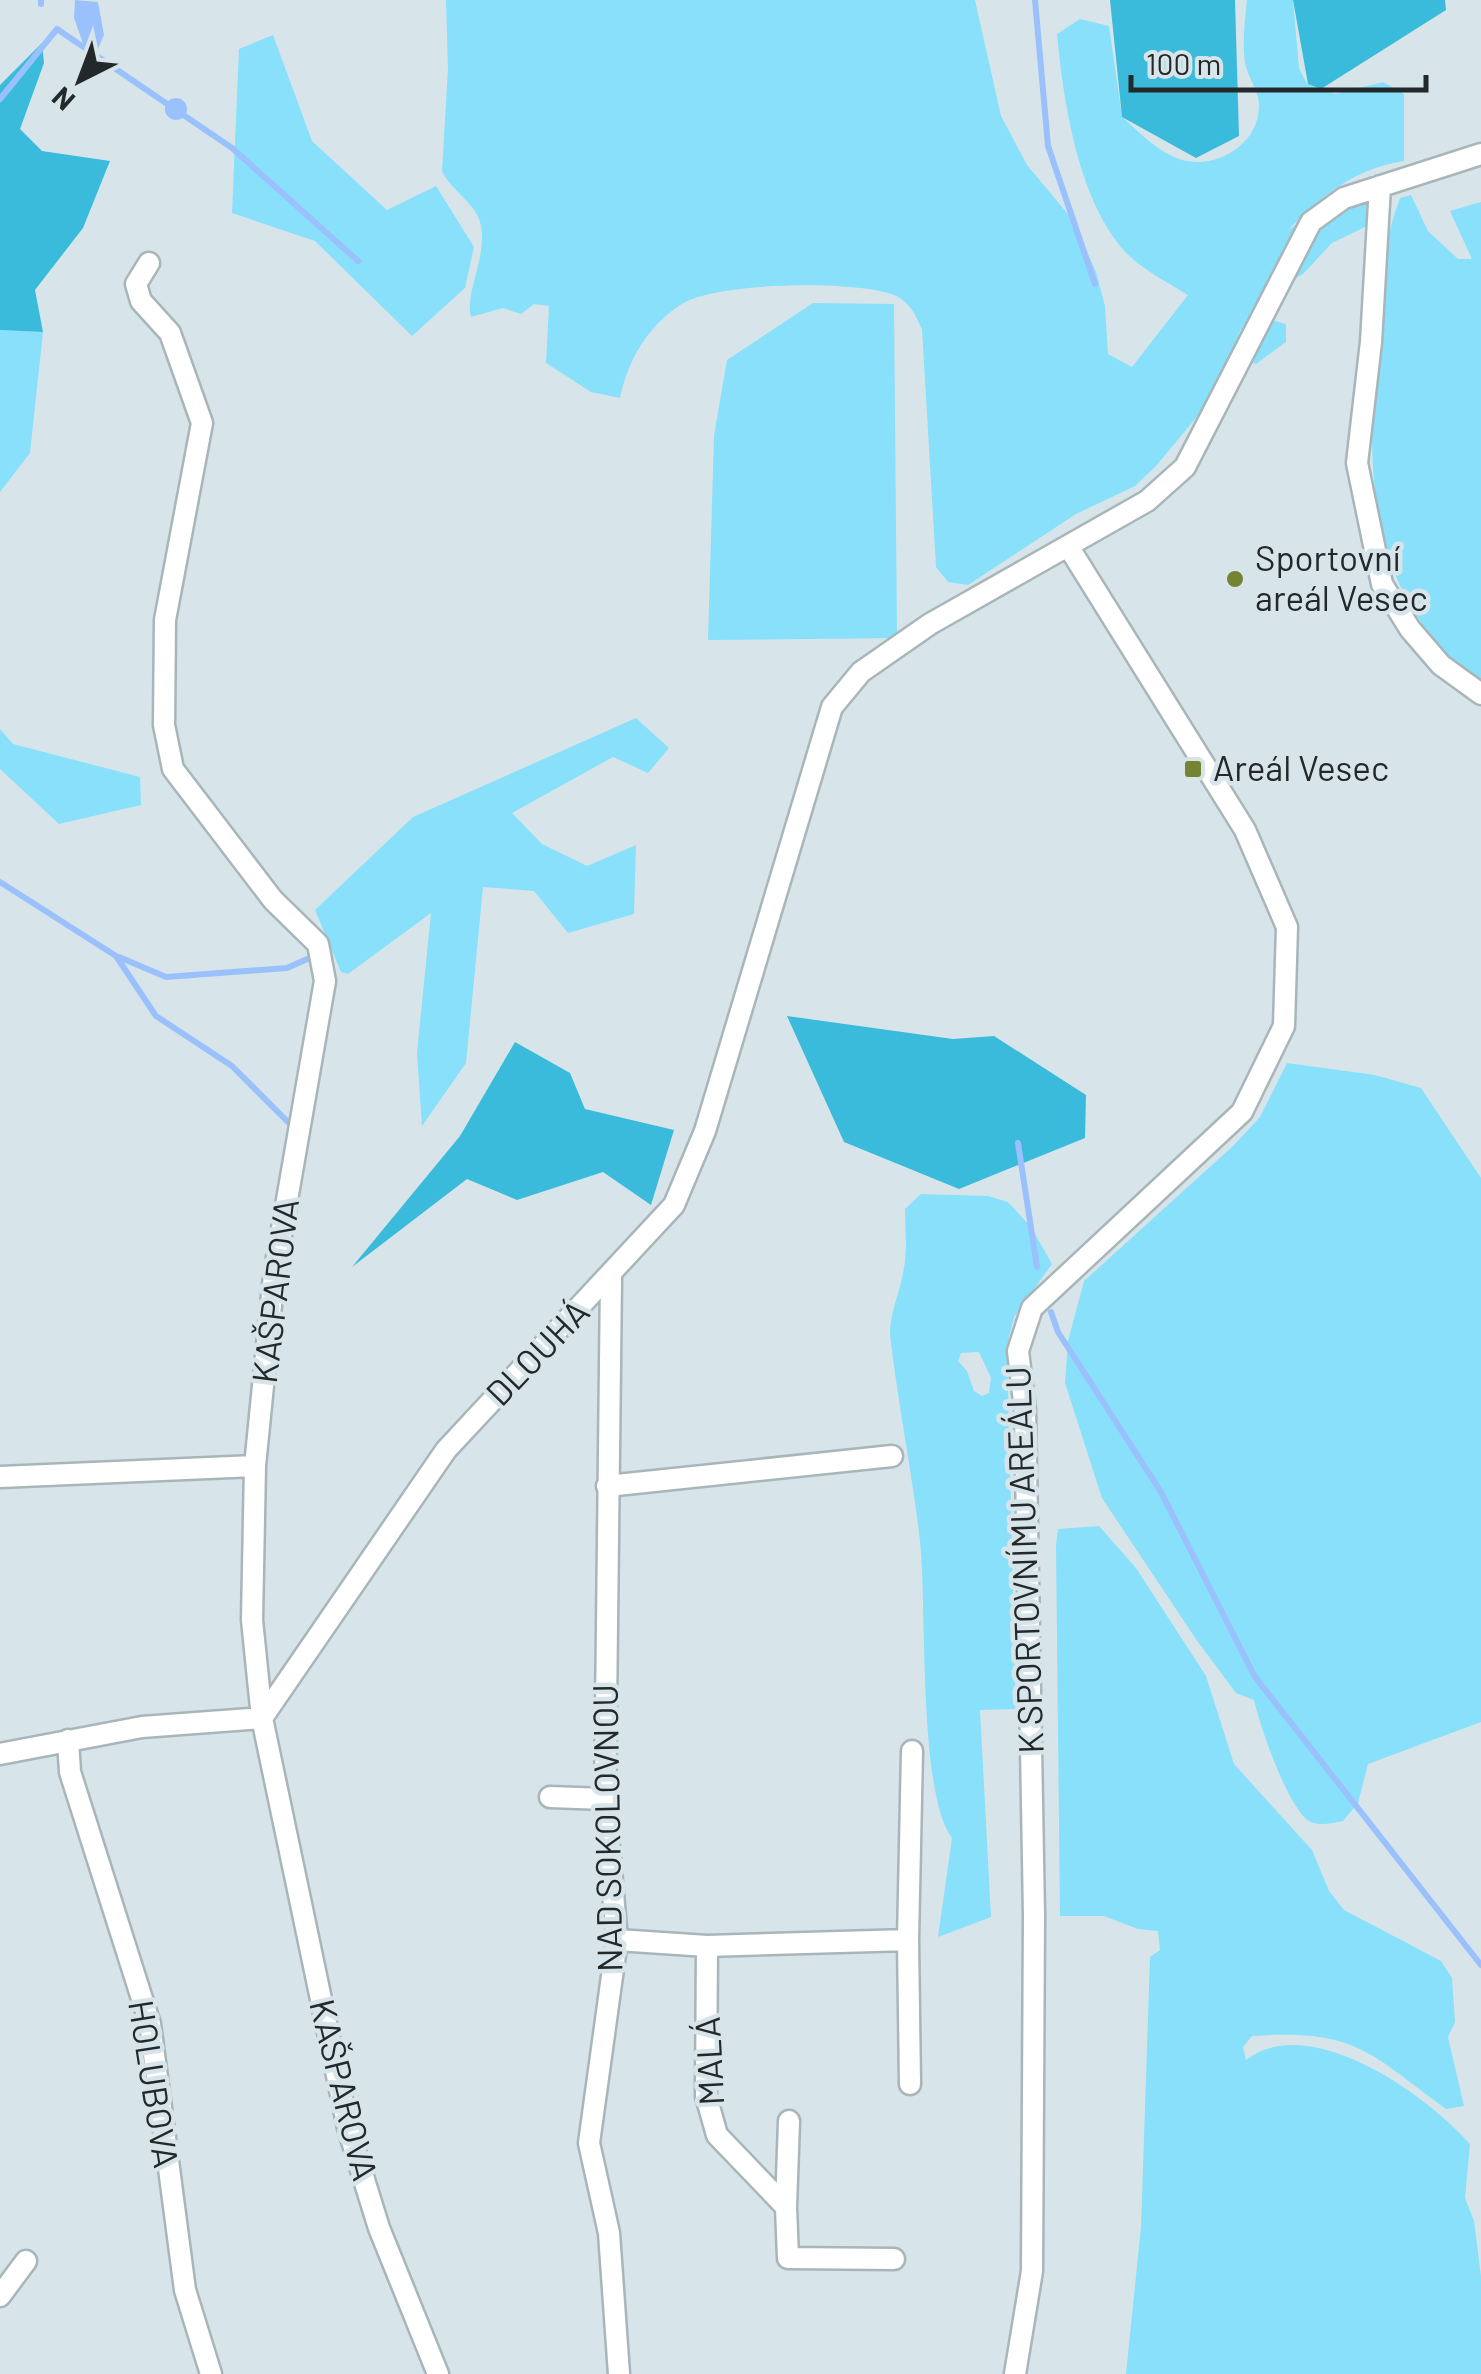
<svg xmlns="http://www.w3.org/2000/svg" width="1481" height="2374" font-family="Barlow,sans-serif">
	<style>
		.green { fill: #88e0fa; fill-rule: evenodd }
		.forest { fill: #3bbbdb }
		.water { fill: #9ac1fc }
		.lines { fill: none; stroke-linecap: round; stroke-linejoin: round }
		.stream { stroke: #9ac1fc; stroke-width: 6 }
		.street-casing { stroke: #a8b6ba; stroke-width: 25 }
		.street { stroke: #fff; stroke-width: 20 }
		.poi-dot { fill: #748433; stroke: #d7e5ea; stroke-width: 4 }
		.labels { text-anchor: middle; stroke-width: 9; stroke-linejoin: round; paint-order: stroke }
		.poi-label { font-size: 35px; fill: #23292a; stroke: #d7e5ea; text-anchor: start }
		.street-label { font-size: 35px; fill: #23292a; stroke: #d7e5ea }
	</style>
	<rect width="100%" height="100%" fill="#d7e5ea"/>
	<path class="green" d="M446,0H975L1001,116L1027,165L1072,219L1096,272L1105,306L1108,354L1132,367L1188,295C1165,281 1137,267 1120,246C1077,193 1063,99 1057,34L1080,19L1109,26L1122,117C1138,131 1153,147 1172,156C1207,174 1258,149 1259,107C1260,92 1248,78 1245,63C1242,42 1245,20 1247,0H1293L1299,68L1307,84L1335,94L1383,82L1404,94V161C1354,169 1323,195 1288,230L1343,192L1366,201L1367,226L1332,243L1303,274L1265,295L1256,316L1286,324V342L1256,364L1238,357L1241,329L1215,395L1156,466L1135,486L1076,514L968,585L948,582L936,567L922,329C915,314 910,302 894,295C855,280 716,282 682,304C648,325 628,360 620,398L591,392L546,363L549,306L534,304L521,314L503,308L471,317C464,293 489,255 480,222C475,203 450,189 442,171L448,69Z
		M273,35L312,141L387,210L436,186L474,247L465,288L412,336L315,241L232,213L239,49Z
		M1411,195L1428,231L1458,259H1472L1450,211L1481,202V685C1366,597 1366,473 1376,342C1380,293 1382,245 1400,198Z
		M813,303L894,304L897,638L708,640L714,436L727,360Z
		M0,330L43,332L30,453L0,492Z
		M636,718L669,748L648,773L613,757L512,813L542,844L587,866L636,845L634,914L568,933L534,891L483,887L466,1063L422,1126L417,1053L431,913L348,974L341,972L315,910L413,817Z
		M0,729L13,744L140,777L141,805L59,824L0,769Z
		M1287,1063L1375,1075L1421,1088L1481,1178V1722L1368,1764L1358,1803L1343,1821C1331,1823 1316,1828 1305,1818C1284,1796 1261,1729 1254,1700L1236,1693L1198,1642L1102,1498L1065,1383L1068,1341L1084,1281L1234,1145L1260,1117Z
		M921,1194L988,1196L1008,1202L1031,1227L1052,1264L1014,1317L1007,1345L1016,1709L980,1710L991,1917L938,1937L952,1838C918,1794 927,1604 920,1541C912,1472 898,1404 890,1335C890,1311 899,1296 903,1273C908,1250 905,1232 905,1209ZM979,1352L991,1378L989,1393L982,1396L974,1391L967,1371L958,1361L961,1353Z
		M1099,1526L1136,1568L1206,1676L1234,1764L1312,1850L1329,1891L1344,1910L1441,1961L1452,1978L1455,2022L1448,2037L1464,2106L1446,2109C1368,2052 1356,2029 1252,2036L1243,2047L1246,2060C1309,2011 1426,2094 1470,2144L1465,2198L1474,2221L1481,2276V2374H1126L1141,2227L1150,1957L1160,1950L1158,1931L1138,1929L1104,1916H1060L1056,1546L1058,1529Z"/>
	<path class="forest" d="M1110,0H1235L1239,136L1196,158L1122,117Z
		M1293,0H1445L1446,10L1321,89L1308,84Z
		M42,43L44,63L20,129L42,151L110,161L83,228L35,290L43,332L0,330V85Z
		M787,1016L953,1039L994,1036L1086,1095L1085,1138L959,1189L844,1142Z
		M515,1042L570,1073L585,1109L674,1130L651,1205L603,1172L517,1200L467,1179L352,1267L460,1136Z"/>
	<path class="water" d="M75,0L98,2L104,35L97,51L85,49L74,18Z
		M165 109a11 11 0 1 1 22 0a11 11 0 1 1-22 0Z"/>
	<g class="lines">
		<path class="stream" d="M1035,0L1048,146L1095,284
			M41,4V0
			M57,29L232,148L358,261
			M0,99L57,29
			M0,882L116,956L156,1016L232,1066L288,1122
			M119,957L166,977L287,968L314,956
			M1018,1143L1037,1267
			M1051,1312L1058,1332L1161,1492L1255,1677L1481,1965"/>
		<defs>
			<path id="street" d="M1380,186L1371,342L1357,463L1382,584L1410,629L1441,665L1481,694
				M149,263L136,284L141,301L170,333L202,423L165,620L164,725L173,769L273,900L318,944L325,981L274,1275L255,1466L252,1620L262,1718L348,2128L379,2228L438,2374
				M611,1278L605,1799L617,1940L589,2143L609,2233L619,2374
				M0,1477L255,1466
				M607,1486L892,1456
				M68,1740L70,1772L150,2024L185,2290L211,2374
				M0,1754L142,1727L262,1718L446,1450L674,1205L705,1131L832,707L861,672L930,624L1147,501L1185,467L1311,222L1344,198L1481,154
				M550,1797L605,1799
				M617,1940L707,1946L908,1940L910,2084
				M908,1940L912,1751
				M707,1946L706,2096L717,2135L786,2207L788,2258L894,2259
				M786,2207L789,2121
				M0,2296L26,2261
				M1015,2374L1032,2271L1034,1915L1025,1410L1018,1351L1032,1308L1242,1112L1284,1026L1287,927L1245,830L1068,546"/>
		</defs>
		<use href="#street" class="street-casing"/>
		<use href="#street" class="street"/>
	</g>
	<g class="poi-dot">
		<circle cx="1235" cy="579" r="10"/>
		<rect x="1183" y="759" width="20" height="20" rx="5"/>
	</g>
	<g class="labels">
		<g class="poi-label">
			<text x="1255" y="571">Sportovní<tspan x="1255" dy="40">areál Vesec</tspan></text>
			<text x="1213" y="781">Areál Vesec</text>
		</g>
		<g class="street-label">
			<text transform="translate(276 1291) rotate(-83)" y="12">KAŠPAROVA</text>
			<text transform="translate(538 1353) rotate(-46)" y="12">DLOUHÁ</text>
			<text transform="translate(1025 1560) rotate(-92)" y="12">K SPORTOVNÍMU AREÁLU</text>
			<text transform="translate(608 1828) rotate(-91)" y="12">NAD SOKOLOVNOU</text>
			<text transform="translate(710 2061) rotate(-93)" y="12">MALÁ</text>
			<text transform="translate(153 2084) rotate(81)" y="12">HOLUBOVA</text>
			<text transform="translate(343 2090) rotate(76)" y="12">KAŠPAROVA</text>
		</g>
	</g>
	<g transform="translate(80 80) rotate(222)" stroke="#d7e5ea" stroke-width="8" paint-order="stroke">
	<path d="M0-8L18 38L0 25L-18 38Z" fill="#23292a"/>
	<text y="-15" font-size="28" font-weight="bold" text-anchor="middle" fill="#23292a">N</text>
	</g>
	<path d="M1131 75v15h295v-15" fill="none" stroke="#23292a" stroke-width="5"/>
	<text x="1146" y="75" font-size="30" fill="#23292a" stroke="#d7e5ea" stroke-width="8" paint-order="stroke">100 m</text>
</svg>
